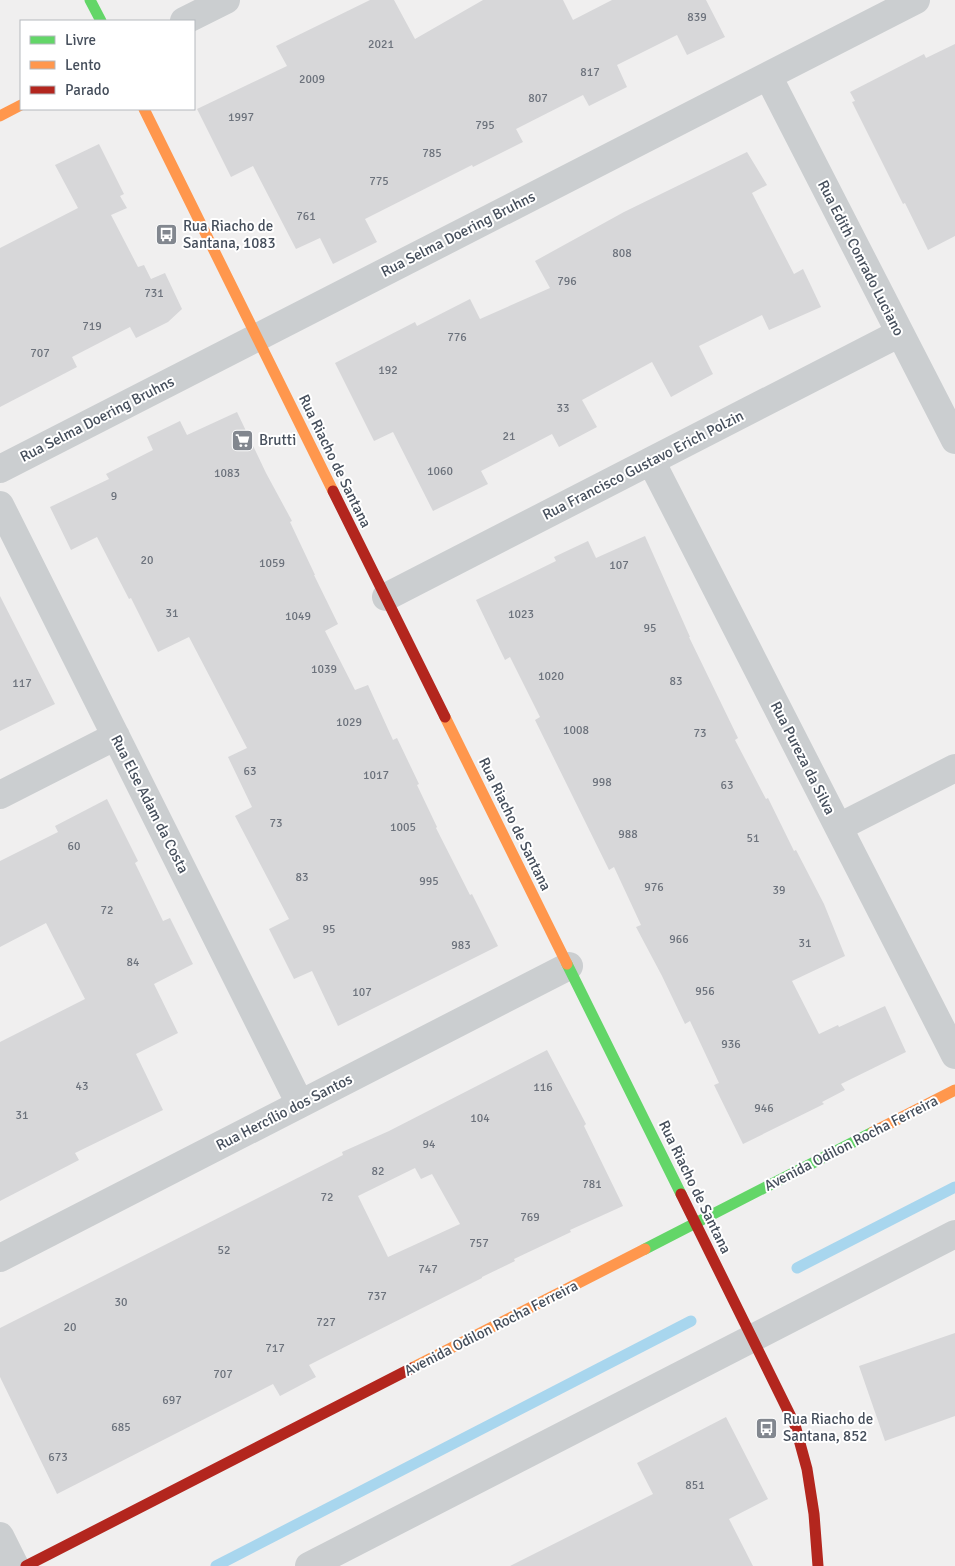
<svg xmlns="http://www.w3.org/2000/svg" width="955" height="1566" font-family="Signika,sans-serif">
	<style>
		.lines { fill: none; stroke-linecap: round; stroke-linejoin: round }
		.stream { stroke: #a8d6ee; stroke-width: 11 }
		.building { fill: #d7d7d9; fill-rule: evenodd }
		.street { stroke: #cbced0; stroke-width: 28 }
		.fast { stroke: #63d668; stroke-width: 11 }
		.slow { stroke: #ff974d; stroke-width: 11 }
		.jam { stroke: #b3261e; stroke-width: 11 }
		.labels { text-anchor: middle; stroke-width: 4; stroke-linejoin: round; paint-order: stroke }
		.number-label { font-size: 12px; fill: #6c727c }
		.poi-label { font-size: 15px; fill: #464f5c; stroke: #fff; text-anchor: start }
		.street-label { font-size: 15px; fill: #464f5c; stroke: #fff }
	</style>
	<rect width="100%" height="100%" fill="#f0efef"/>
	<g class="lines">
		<path class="stream" d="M797,1268L955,1187
			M216,1566L691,1321"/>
	</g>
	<path class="building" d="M370,0H394L415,39L483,0H563L573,20L612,0H706L725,37L687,55L677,35L617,65L627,87L589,106L583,95L516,129L523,142L473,167L472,165L365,219L377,242L333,264L320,238L296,249L253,166L231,177L197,109L287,66L276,46Z
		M955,44V236L928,250L905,203L903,204L852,102L855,101L850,92L924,54L926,58Z
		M99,144L124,194L120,196L127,208L111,215L138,267L144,265L151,279L165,273L182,309L168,322L136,338L130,327L72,357L77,367L0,407V248L78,208L55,165Z
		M747,152L767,185L752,193L794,274L803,269L821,307L769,330L762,315L699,346L713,374L671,397L652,362L582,400L597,427L559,447L552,434L481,471L488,484L433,511L393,432L374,441L335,363L415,322L417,326L470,299L480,319L550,288L535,261L624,212Z
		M237,412L266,473L292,521L290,522L315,575H314L338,624L325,631L355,690L368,685L393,740L397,738L419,784L417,785L437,827L436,828L470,895L472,894L498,946L338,1026L312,971L294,979L269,929L289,919L235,816L252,807L228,757L247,748L189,637L158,652L131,598L129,599L97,537L71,550L50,507L109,479L106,474L153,450L147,437L180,421L187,435Z
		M645,536L690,637H689L738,738L735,740L766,799L768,798L794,851L796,850L824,904L845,956L792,981L819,1034L838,1025L839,1027L885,1006L906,1052L841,1084L845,1090L822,1102L824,1104L743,1144L714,1085L719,1083L690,1021L685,1024L662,976L636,927L641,925L614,867L609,870L535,720L540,717L510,657L505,660L476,600L556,561L554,557L588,541L596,558Z
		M0,596L55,704L0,731Z
		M107,799L138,861L135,863L163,921L170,918L193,964L154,984L178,1033L136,1054L163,1110L75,1153L79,1160L0,1201V1042L85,999L46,923L0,947V861L58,832L55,826Z
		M547,1050L586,1124L584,1126L623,1206L570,1230L571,1232L514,1259L515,1261L482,1277V1278L309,1365L316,1377L280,1396L273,1384L57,1494L0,1377V1328L343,1155L342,1152L389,1131ZM415,1168L421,1179L432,1174L460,1224L388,1257L358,1196Z
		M955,1333V1416L885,1441L859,1366Z
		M726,1417L768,1499L729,1519L753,1566H510L653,1494L637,1463Z"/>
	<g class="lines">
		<path class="street" d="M184,21L226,0
			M768,76L955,440
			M651,461L955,1055
			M0,469L916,0
			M0,505L300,1104
			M386,597L900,333
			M0,795L116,736
			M839,827L955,768
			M0,1258L569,966
			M0,1536L15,1566
			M309,1566L955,1234"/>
		<path class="fast" d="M90,0L101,21
			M567,964L681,1194
			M645,1249L873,1132"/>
		<path class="slow" d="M144,109L333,491
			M0,116L21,105
			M445,717L567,964
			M873,1132L955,1090
			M412,1368L645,1249"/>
		<path class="jam" d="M333,491L445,717
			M681,1194L795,1425L807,1469L814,1514L818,1566
			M26,1566L412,1368"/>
	</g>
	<defs>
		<symbol id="bus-square" viewBox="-11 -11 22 22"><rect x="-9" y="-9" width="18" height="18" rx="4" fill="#82878f" stroke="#fff"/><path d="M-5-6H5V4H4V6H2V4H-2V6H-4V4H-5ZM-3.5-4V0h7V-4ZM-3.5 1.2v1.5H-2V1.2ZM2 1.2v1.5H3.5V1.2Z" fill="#fff"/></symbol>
		<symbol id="supermarket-square" viewBox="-11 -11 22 22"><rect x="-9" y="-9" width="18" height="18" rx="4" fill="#82878f" stroke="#fff"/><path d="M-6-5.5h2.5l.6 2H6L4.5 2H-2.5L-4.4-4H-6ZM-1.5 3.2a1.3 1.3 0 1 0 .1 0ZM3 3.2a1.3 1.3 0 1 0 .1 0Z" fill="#fff"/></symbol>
	</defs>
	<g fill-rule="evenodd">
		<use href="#bus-square" x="154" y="222" width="25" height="25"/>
		<use href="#supermarket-square" x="230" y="428" width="25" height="25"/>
		<use href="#bus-square" x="754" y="1416" width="25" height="25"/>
	</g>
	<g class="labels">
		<g class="number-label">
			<text x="697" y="21">839</text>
			<text x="381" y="48">2021</text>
			<text x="590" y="76">817</text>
			<text x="312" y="83">2009</text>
			<text x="538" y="102">807</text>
			<text x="241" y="121">1997</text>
			<text x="485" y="129">795</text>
			<text x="432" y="157">785</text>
			<text x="379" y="185">775</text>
			<text x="306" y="220">761</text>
			<text x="622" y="257">808</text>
			<text x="567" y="285">796</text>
			<text x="154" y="297">731</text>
			<text x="92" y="330">719</text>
			<text x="457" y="341">776</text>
			<text x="40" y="357">707</text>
			<text x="388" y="374">192</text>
			<text x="563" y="412">33</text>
			<text x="509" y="440">21</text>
			<text x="440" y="475">1060</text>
			<text x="227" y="477">1083</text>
			<text x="114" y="500">9</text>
			<text x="147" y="564">20</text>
			<text x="272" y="567">1059</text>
			<text x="619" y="569">107</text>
			<text x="172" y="617">31</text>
			<text x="521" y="618">1023</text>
			<text x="298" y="620">1049</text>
			<text x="650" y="632">95</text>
			<text x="324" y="673">1039</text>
			<text x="551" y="680">1020</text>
			<text x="676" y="685">83</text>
			<text x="22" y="687">117</text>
			<text x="349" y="726">1029</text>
			<text x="576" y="734">1008</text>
			<text x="700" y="737">73</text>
			<text x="250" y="775">63</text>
			<text x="376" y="779">1017</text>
			<text x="602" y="786">998</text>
			<text x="727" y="789">63</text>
			<text x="276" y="827">73</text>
			<text x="403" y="831">1005</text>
			<text x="628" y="838">988</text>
			<text x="753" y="842">51</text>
			<text x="74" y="850">60</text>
			<text x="302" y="881">83</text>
			<text x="429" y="885">995</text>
			<text x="654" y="891">976</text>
			<text x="779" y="894">39</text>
			<text x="107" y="914">72</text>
			<text x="329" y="933">95</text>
			<text x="679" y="943">966</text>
			<text x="805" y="947">31</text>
			<text x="461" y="949">983</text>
			<text x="133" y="966">84</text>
			<text x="705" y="995">956</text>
			<text x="362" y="996">107</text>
			<text x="731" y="1048">936</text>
			<text x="82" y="1090">43</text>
			<text x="543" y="1091">116</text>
			<text x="764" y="1112">946</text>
			<text x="22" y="1119">31</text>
			<text x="480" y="1122">104</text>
			<text x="429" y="1148">94</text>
			<text x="378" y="1175">82</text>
			<text x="592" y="1188">781</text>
			<text x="327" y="1201">72</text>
			<text x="530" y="1221">769</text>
			<text x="479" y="1247">757</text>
			<text x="224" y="1254">52</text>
			<text x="428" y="1273">747</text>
			<text x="377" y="1300">737</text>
			<text x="121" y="1306">30</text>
			<text x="326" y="1326">727</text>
			<text x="70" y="1331">20</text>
			<text x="275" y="1352">717</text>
			<text x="223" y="1378">707</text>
			<text x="172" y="1404">697</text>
			<text x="121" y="1431">685</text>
			<text x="58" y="1461">673</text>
			<text x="695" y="1489">851</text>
		</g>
		<g class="poi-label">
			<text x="183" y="231">Rua Riacho de<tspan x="183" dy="17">Santana, 1083</tspan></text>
			<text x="259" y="445">Brutti</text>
			<text x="783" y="1424">Rua Riacho de<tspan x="783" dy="17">Santana, 852</tspan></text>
		</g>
		<g class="street-label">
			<text transform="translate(458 234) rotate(-27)" y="5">Rua Selma Doering Bruhns</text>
			<text transform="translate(861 258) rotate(63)" y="5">Rua Edith Conrado Luciano</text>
			<text transform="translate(97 419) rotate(-27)" y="5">Rua Selma Doering Bruhns</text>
			<text transform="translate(335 461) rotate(64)" y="5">Rua Riacho de Santana</text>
			<text transform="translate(643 465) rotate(-27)" y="5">Rua Francisco Gustavo Erich Polzin</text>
			<text transform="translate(803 758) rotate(63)" y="5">Rua Pureza da Silva</text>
			<text transform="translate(150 804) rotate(63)" y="5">Rua Else Adam da Costa</text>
			<text transform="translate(515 824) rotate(64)" y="5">Rua Riacho de Santana</text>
			<text transform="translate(284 1112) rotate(-27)" y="5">Rua Hercílio dos Santos</text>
			<text transform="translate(851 1143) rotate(-27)" y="5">Avenida Odilon Rocha Ferreira</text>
			<text transform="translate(695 1187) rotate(64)" y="5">Rua Riacho de Santana</text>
			<text transform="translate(491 1328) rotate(-27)" y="5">Avenida Odilon Rocha Ferreira</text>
		</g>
	</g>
	<rect x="20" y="20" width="175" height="90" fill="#ffffff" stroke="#b5b9be"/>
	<rect x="30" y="36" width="25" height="8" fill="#63d668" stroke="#b5b9be"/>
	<text x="65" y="45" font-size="15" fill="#464f5c">Livre</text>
	<rect x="30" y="61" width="25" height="8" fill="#ff974d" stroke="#b5b9be"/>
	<text x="65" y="70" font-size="15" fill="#464f5c">Lento</text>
	<rect x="30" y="86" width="25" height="8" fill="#b3261e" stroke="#b5b9be"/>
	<text x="65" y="95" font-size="15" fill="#464f5c">Parado</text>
</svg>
